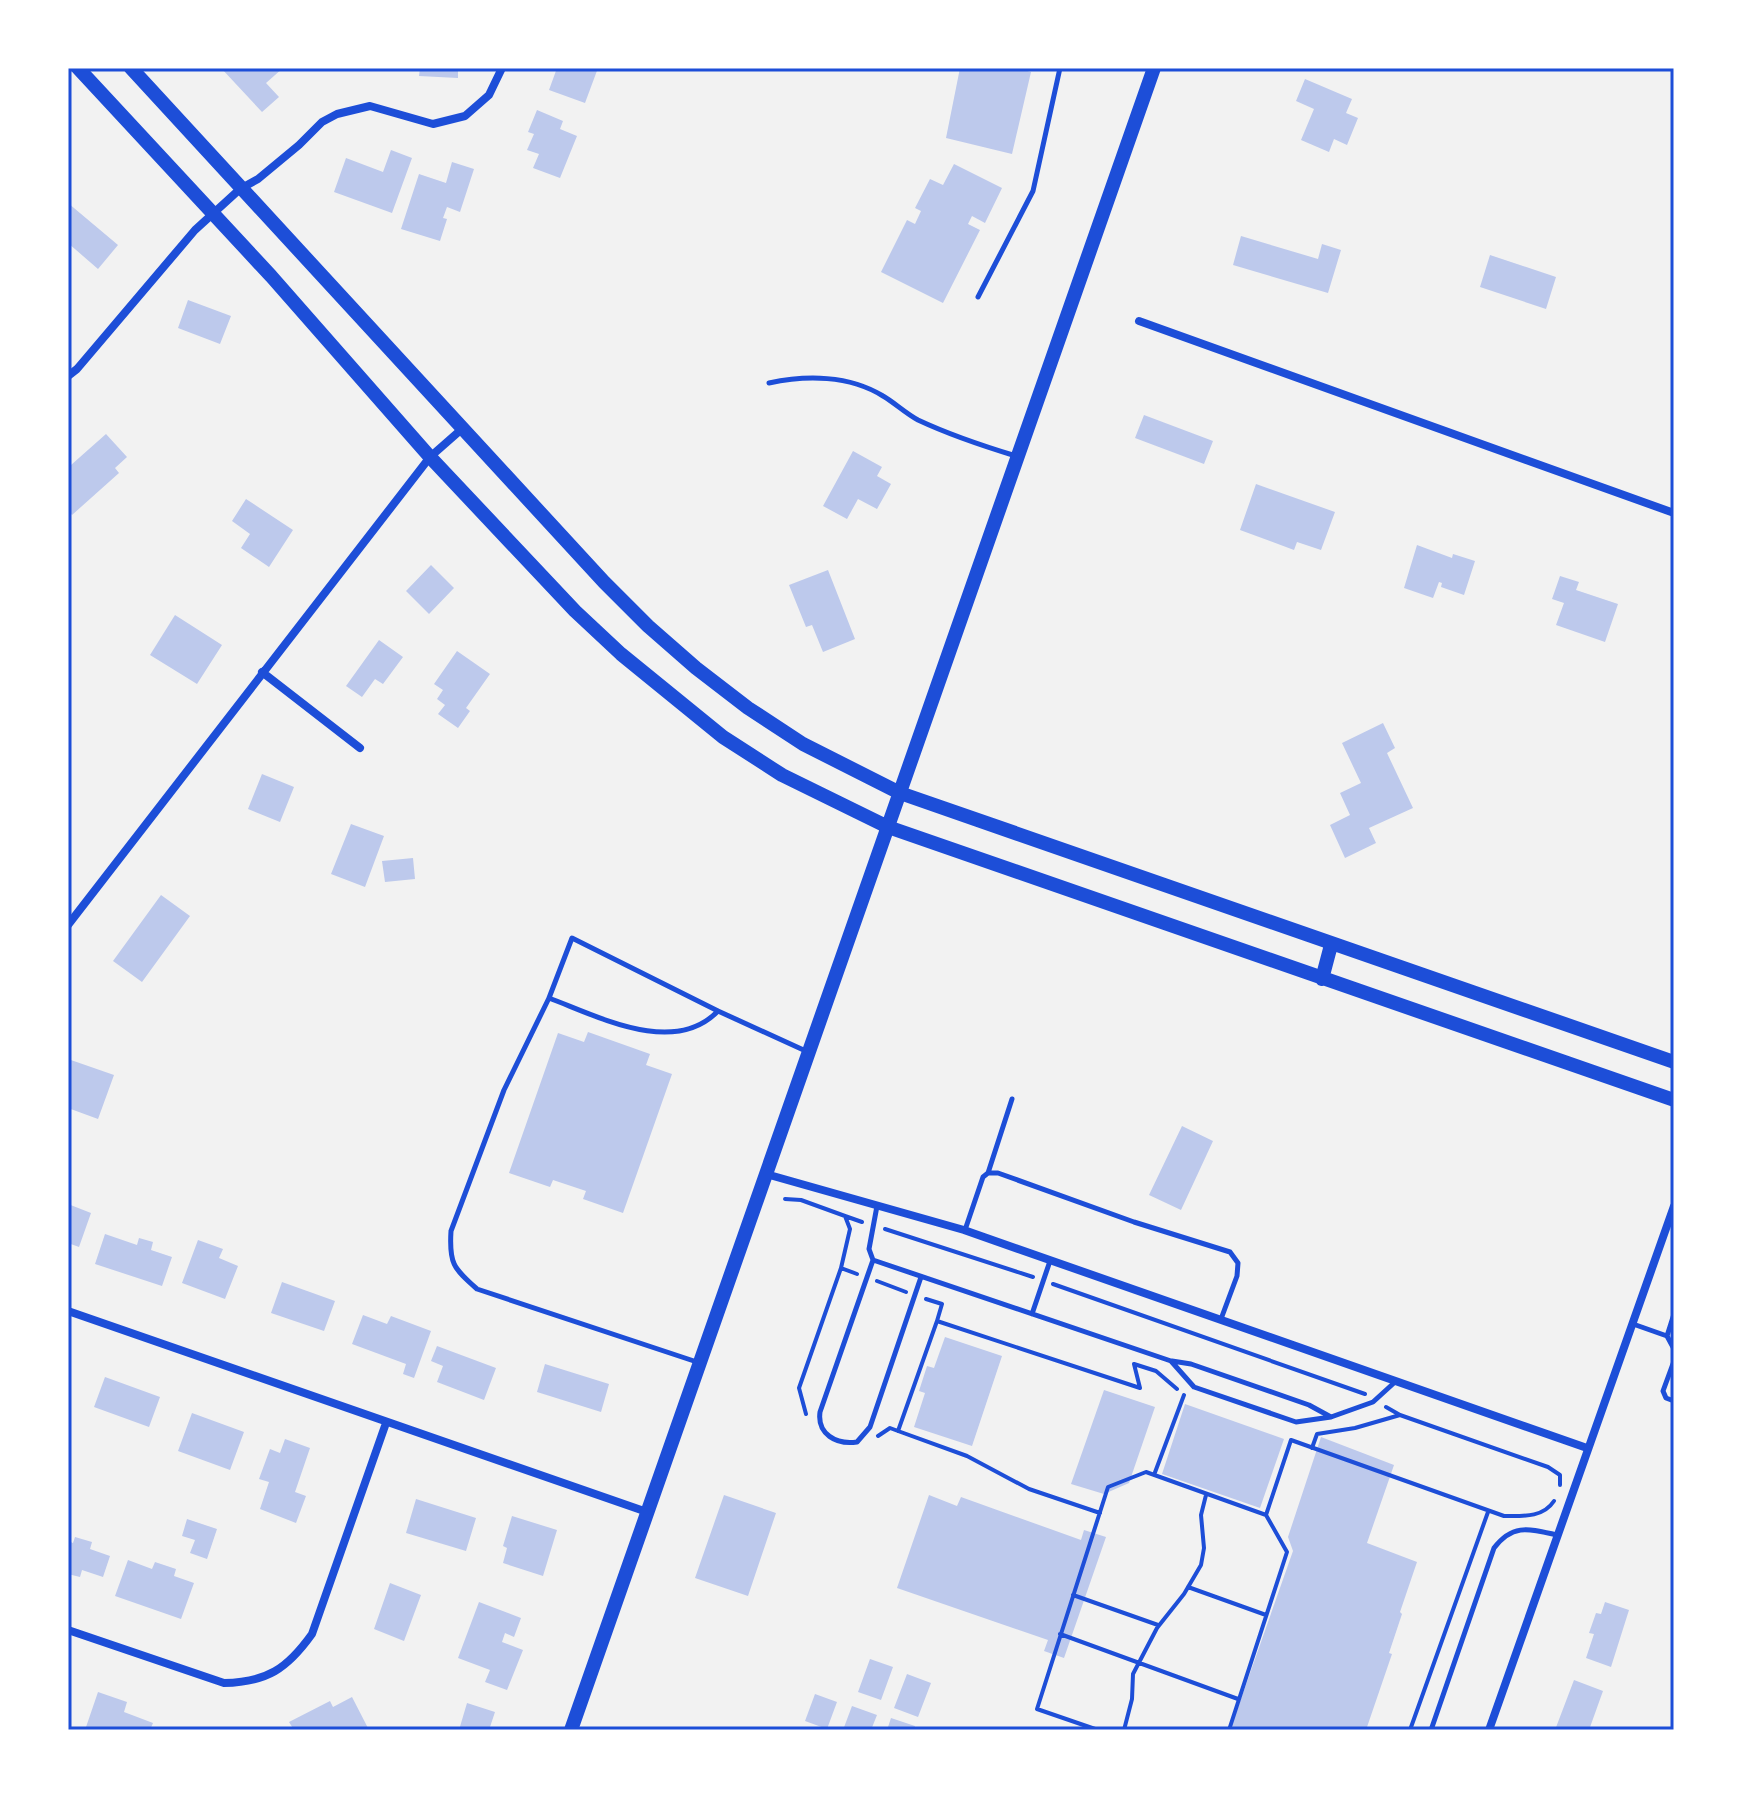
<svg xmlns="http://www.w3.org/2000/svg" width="1742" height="1798" font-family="Raleway,sans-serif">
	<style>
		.building { fill: #bdc9ec }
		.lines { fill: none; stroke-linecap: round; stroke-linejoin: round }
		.path { stroke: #1d4ed8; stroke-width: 4 }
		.service { stroke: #1d4ed8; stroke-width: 5 }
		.minor { stroke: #1d4ed8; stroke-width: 8 }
		.secondary { stroke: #1d4ed8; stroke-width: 14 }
		.neatline { fill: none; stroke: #1d4ed8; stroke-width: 3 }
	</style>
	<rect width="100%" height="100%" fill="#f2f2f2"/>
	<path class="building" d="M221,68H283L266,83L279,97L262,112Z
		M420,68H458V78L419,76Z
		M557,68H598L585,103L549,90Z
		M960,68H1017L1031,72L1012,154L946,138Z
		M1305,79L1352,99L1346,113L1358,118L1347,145L1334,139L1329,152L1301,140L1314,109L1296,101Z
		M537,110L563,121L560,129L577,136L560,178L533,168L539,154L527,150L534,134L528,132Z
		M391,150L412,158L392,213L334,192L346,158L383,172Z
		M452,162L474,169L460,212L447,207L443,218L447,219L440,241L401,229L419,174L446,183Z
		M954,164L1002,188L985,223L972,216L968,224L980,230L943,303L881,272L907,220L915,224L921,211L915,208L930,179L943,185Z
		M68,203L118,245L98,269L68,243Z
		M1241,236L1318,259L1322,244L1341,250L1328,293L1233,265Z
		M1490,255L1556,277L1546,309L1480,287Z
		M188,300L231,316L220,344L178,328Z
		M1144,415L1213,441L1204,464L1135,438Z
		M106,434L127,457L115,468L119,473L72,515L68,510V462L71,465Z
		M853,451L882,467L877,476L891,484L877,509L858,499L847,519L823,506Z
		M1256,484L1335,512L1321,550L1297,542L1294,550L1240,530Z
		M246,499L293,530L269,567L241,548L250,534L232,521Z
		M1417,545L1452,558L1453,554L1475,561L1464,595L1441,587L1442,583L1439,582L1433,598L1404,588Z
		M431,565L454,588L429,614L406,591Z
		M828,570L855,639L823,652L812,625L806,627L789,585Z
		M1560,576L1579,582L1576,590L1618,604L1605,642L1556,625L1564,603L1552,599Z
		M175,615L222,645L197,684L150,655Z
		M379,640L403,657L383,684L375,679L362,697L346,686Z
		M457,651L490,674L466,708L470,711L458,728L438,714L445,705L437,699L443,690L434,684Z
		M1383,723L1395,748L1387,753L1413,808L1369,828L1376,843L1345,858L1330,825L1350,815L1340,793L1361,783L1342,743Z
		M262,774L294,787L280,822L248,809Z
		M351,824L384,836L365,887L331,874Z
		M413,858L415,879L385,882L382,861Z
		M161,895L190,916L142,982L113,961Z
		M588,1032L650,1054L646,1065L672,1074L623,1213L583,1199L586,1191L553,1180L550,1187L509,1173L558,1033L584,1042Z
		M68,1059L114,1075L98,1119L68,1108Z
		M1182,1126L1213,1141L1181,1210L1149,1195Z
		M68,1204L91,1213L79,1247L68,1243Z
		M105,1234L137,1245L139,1238L153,1242L151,1250L172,1257L162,1286L95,1264Z
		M198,1240L223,1249L219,1258L238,1266L225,1299L182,1283Z
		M282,1282L335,1301L324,1331L271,1313Z
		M363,1315L387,1324L391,1316L431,1331L414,1378L403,1374L406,1364L352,1344Z
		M945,1337L1002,1356L972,1446L914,1427L925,1393L919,1391L927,1366L934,1368Z
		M437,1346L496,1368L484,1400L437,1382L443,1366L431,1361Z
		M545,1364L609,1384L601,1412L537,1392Z
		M105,1377L160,1397L149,1427L94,1407Z
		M1104,1390L1155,1407L1129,1483L1104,1494L1071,1484Z
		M1185,1404L1284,1439L1260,1508L1162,1474Z
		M192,1413L244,1432L230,1470L178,1451Z
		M1321,1437L1394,1465L1367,1543L1417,1562L1400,1612L1402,1614L1389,1653L1392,1654L1366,1730H1230L1293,1551L1288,1537Z
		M285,1439L310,1448L295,1492L306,1496L296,1523L260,1509L269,1482L259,1479L270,1449L280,1453Z
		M724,1495L776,1513L748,1596L695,1578Z
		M929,1495L957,1506L961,1497L1081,1540L1084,1530L1106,1537L1064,1658L1044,1651L1048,1640L897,1588Z
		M416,1499L476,1518L466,1551L406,1533Z
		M512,1516L557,1530L543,1576L503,1563L507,1548L503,1546Z
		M187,1519L217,1529L207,1559L190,1553L195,1540L182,1536Z
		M75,1537L92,1542L90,1549L110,1556L103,1577L82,1570L80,1577L68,1574V1541L73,1543Z
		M128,1560L152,1569L155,1562L176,1569L174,1576L194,1583L181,1619L115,1596Z
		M390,1583L421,1595L404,1641L374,1629Z
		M479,1602L521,1618L514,1637L505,1633L502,1642L523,1650L507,1690L485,1682L490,1670L458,1658Z
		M1605,1602L1629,1610L1611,1667L1586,1658L1594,1634L1589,1633L1596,1613L1601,1614Z
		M870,1659L893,1667L881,1700L858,1692Z
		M907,1674L931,1683L918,1717L894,1708Z
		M1574,1680L1603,1691L1589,1730H1555Z
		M98,1692L127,1702L124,1712L153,1723L150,1730H85Z
		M815,1694L837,1702L827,1729L805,1721Z
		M352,1697L369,1730H294L289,1722L330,1701L333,1707Z
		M467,1703L495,1712L489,1730H459Z
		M852,1706L877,1715L871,1730H843Z
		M891,1718L915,1726L914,1730H887Z"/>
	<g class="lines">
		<path class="path" d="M785,1199L801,1200L845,1216L850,1229L841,1268
			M845,1216L862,1222
			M885,1229L1033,1277
			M877,1281L906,1292
			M1053,1284L1365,1394
			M926,1299L942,1304L937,1321
			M806,1414L799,1388L841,1268L857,1274
			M1400,1415L1548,1467L1560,1475V1485
			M898,1431L937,1321L1140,1388L1134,1364L1156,1371L1177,1389
			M878,1436L890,1428L898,1431L967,1456L1029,1489L1100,1513
			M1312,1448L1317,1434L1355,1428L1400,1415L1386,1407
			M1154,1475L1184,1395
			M1188,1587L1266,1615
			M1073,1595L1158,1625
			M1060,1634L1238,1699
			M1098,1730L1037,1709L1108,1487L1146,1472L1266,1515
			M1124,1730L1132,1699L1133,1674L1157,1628L1184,1594L1201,1565L1204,1548L1201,1515L1206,1495
			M1229,1730L1287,1552L1266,1515L1291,1440L1504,1516C1522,1516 1543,1518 1554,1501
			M1410,1730L1488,1512"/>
		<path class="service" d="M978,297L1033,191L1060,68
			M769,383C806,375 849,375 883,396C895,403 905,413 918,420C950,435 983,446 1016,456
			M549,998L504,1090L451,1231C449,1263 453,1268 477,1289L700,1363
			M718,1011C674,1057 597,1016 549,998L572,938L718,1011L808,1052
			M988,1173L1012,1099
			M877,1206L869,1249L873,1260L1171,1361L1194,1387L1296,1422L1331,1417L1373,1402L1395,1382
			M965,1230L983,1177L988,1173H998L1134,1222L1230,1252L1238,1263L1237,1276L1221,1319
			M873,1260L820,1412C817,1434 836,1445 857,1442L870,1427L921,1277
			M1032,1314L1050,1261
			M1633,1324L1667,1336L1674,1349
			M1667,1336L1674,1314
			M1172,1361L1191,1364L1309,1405L1331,1417
			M1674,1361L1663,1391L1666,1398L1674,1401
			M1431,1730L1494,1548C1513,1523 1530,1529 1557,1535"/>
		<path class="minor" d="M1139,321L1674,513
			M68,376L77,369L195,230L240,189L258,179L299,145L322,122L337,114L370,106L433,124L465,116L489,95L502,68
			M262,672L360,748
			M68,925L430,457L463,428
			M766,1174L964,1230L1587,1448
			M68,1311L647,1512
			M68,1630L224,1683C267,1682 287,1669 312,1634L386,1423
			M1489,1730L1674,1206"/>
		<path class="secondary" d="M78,68L271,276L430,457L575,611L621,654L723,737L782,775L888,827L1674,1100
			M131,68L604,582L648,626L696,668L748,708L803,744L900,793L1674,1062
			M1322,979L1331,945
			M571,1730L1154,68"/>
	</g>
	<rect width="1742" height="1798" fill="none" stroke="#ffffff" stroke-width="140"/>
	<rect x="70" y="70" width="1602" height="1658" class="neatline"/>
</svg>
